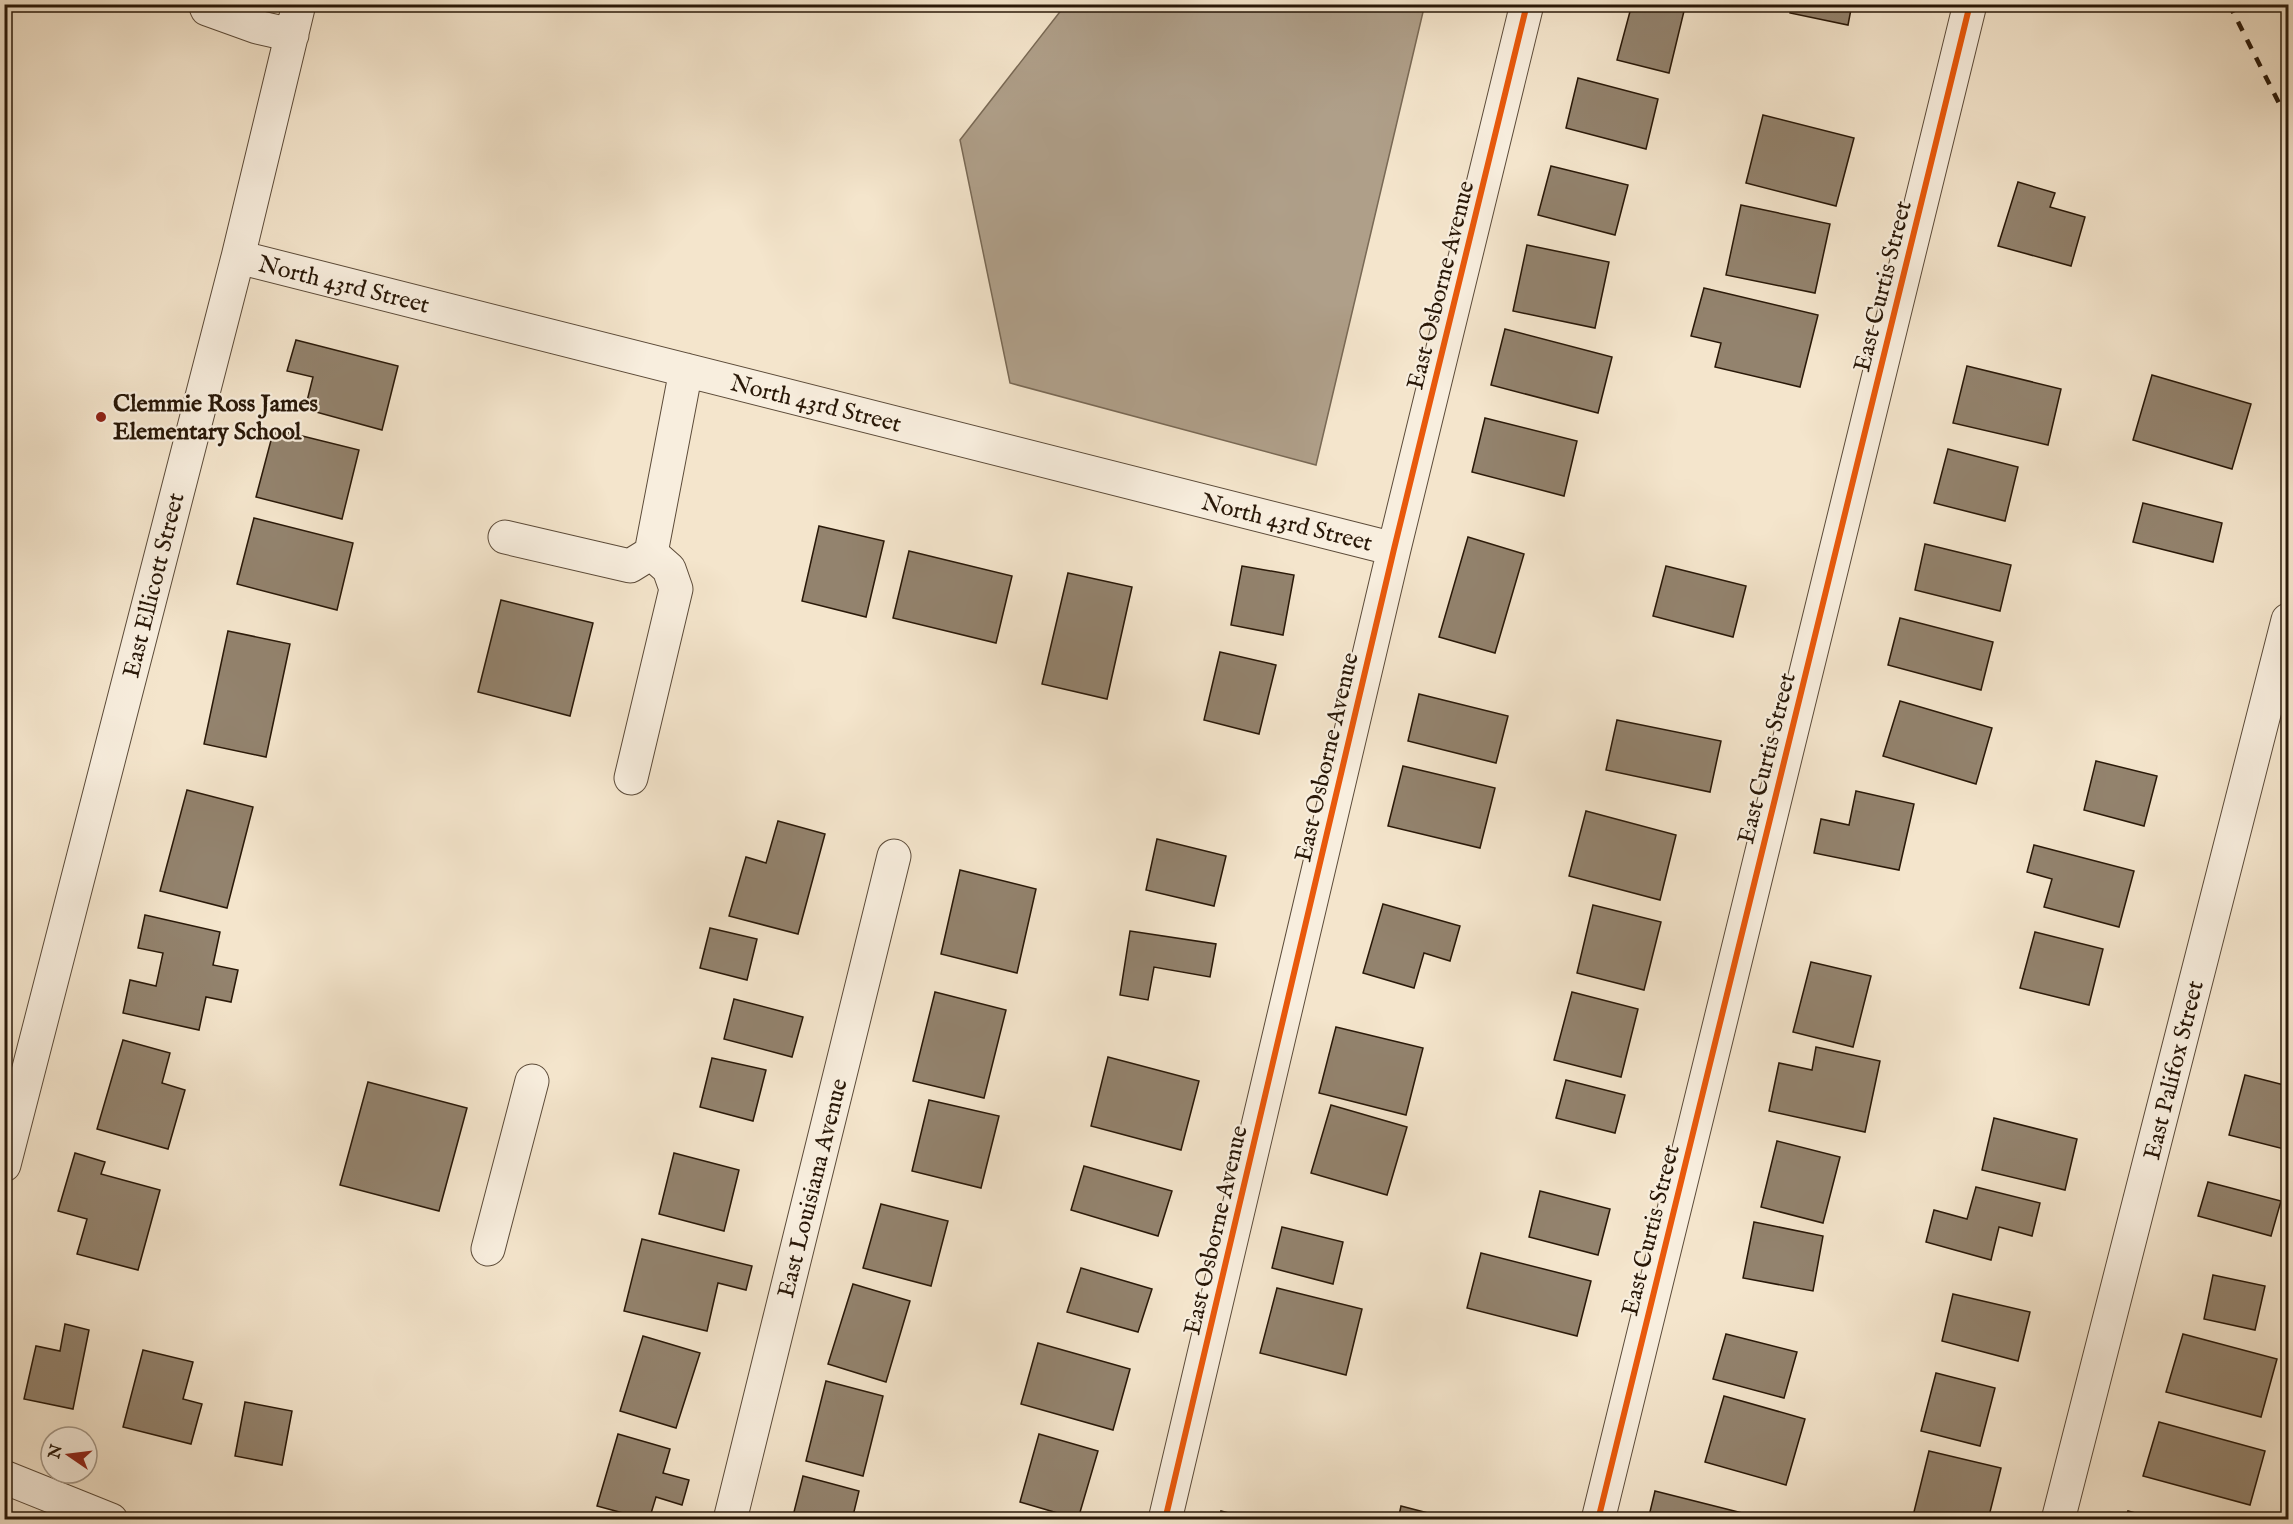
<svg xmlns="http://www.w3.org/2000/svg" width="2293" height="1524" font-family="'IM FELL English',serif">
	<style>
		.water { fill: #af9f89; stroke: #796955; stroke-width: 1.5 }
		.building { fill: #93836e; stroke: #291808; stroke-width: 1.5 }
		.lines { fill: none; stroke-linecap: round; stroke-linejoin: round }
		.minor-casing { stroke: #5c4b39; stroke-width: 35 }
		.minor { stroke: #f8eede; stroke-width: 33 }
		.rail { stroke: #291808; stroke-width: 4.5; stroke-dasharray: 10 10; stroke-linecap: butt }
		.cycleway-casing { stroke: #f8eede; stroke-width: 10 }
		.cycleway { stroke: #e8590c; stroke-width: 6 }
		.poi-dot { fill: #8f2418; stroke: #f8eede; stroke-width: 2 }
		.labels { text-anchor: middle; stroke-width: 4.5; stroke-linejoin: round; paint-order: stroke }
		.street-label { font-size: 24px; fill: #291808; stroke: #f8eede }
		.poi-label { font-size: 24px; font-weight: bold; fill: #291808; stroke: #f8eede; text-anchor: start }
	</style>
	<rect width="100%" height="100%" fill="#f4e5cc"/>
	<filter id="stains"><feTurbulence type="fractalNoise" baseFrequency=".00333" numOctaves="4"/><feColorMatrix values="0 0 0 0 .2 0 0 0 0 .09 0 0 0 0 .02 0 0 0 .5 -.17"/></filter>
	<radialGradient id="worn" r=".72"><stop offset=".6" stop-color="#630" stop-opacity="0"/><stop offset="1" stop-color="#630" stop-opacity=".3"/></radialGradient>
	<path class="water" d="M1066,4L1421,5L1423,12L1316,465L1010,383L960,140Z"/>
	<path class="building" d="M1632,4L1685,7L1669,73L1617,60Z
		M1792,4H1852L1848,25L1790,13Z
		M1578,78L1658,99L1646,149L1566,128Z
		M1763,115L1854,138L1836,206L1746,183Z
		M1551,166L1628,185L1615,235L1538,215Z
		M2018,182L2055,193L2050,207L2085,217L2071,266L1998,246Z
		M1741,205L1830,224L1815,293L1726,275Z
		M1527,245L1609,262L1595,328L1513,311Z
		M1704,288L1818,315L1800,387L1715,367L1721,343L1691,336Z
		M1505,329L1612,357L1598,413L1491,385Z
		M296,340L398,366L382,430L305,409L313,377L287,371Z
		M1967,366L2061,389L2048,445L1953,423Z
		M2152,375L2251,404L2232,469L2133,440Z
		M1485,418L1577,441L1564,496L1472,472Z
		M274,429L359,450L342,519L256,497Z
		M1948,449L2018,467L2005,521L1934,503Z
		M2143,503L2222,523L2213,562L2133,542Z
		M254,518L353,543L337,610L237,584Z
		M819,526L884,541L866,617L802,601Z
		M1468,537L1524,554L1495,653L1439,637Z
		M1925,544L2011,565L2000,611L1915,590Z
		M909,551L1012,576L996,643L893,618Z
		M1242,566L1294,575L1283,635L1231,625Z
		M1666,566L1746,586L1733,637L1653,616Z
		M1068,573L1132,587L1107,699L1042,684Z
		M501,600L593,623L570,716L478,692Z
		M1900,618L1993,642L1981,690L1888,665Z
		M228,631L290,644L266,757L204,744Z
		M1220,652L1276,665L1259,734L1204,720Z
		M1419,694L1508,716L1496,763L1408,741Z
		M1900,701L1992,728L1976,784L1883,756Z
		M1617,720L1721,741L1710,792L1606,770Z
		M2096,761L2157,776L2144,826L2084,810Z
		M1403,766L1495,788L1480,848L1388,826Z
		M187,790L253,807L227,908L160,891Z
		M1856,791L1914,804L1899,870L1814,853L1821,819L1849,825Z
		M1586,811L1676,835L1660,900L1569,876Z
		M778,821L825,834L798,934L729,916L746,857L766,863Z
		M1157,839L1226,856L1214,906L1146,890Z
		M2034,845L2134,871L2119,927L2044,907L2052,879L2027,872Z
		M960,870L1036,889L1017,973L941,954Z
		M1383,904L1460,926L1450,961L1424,953L1414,988L1363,973Z
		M1593,905L1661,922L1644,990L1577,973Z
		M145,915L220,932L213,965L238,970L231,1002L206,997L199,1030L123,1013L130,980L156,986L163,953L138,948Z
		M710,928L757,939L747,980L700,968Z
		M1130,931L1216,944L1210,977L1154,967L1148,1000L1120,995Z
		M2035,932L2103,949L2089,1005L2020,988Z
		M1811,962L1871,976L1853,1047L1793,1032Z
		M935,992L1006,1010L984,1098L913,1081Z
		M1572,992L1638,1009L1621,1077L1554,1060Z
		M734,999L803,1017L792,1057L724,1039Z
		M1336,1027L1423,1048L1406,1115L1319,1093Z
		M123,1040L170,1053L162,1083L185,1090L168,1149L97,1129Z
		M1816,1047L1880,1061L1865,1132L1769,1111L1779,1063L1812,1070Z
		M1108,1057L1199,1081L1181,1150L1091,1126Z
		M712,1058L766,1070L753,1121L700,1107Z
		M2245,1075L2288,1086V1150L2229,1135Z
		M1566,1080L1625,1095L1615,1133L1556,1118Z
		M368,1082L467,1108L439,1211L340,1185Z
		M929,1100L999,1116L981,1188L912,1171Z
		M1331,1105L1407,1127L1387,1195L1311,1173Z
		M1994,1118L2077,1139L2065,1190L1982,1170Z
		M1777,1141L1840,1157L1823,1223L1761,1207Z
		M75,1153L105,1162L101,1174L160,1190L138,1270L77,1254L87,1219L58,1211Z
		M674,1153L739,1170L724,1231L659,1214Z
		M1084,1166L1172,1191L1158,1236L1071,1210Z
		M2208,1182L2281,1201L2271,1236L2198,1216Z
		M1976,1187L2040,1203L2032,1236L1999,1227L1991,1260L1926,1242L1934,1210L1967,1219Z
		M1540,1191L1610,1209L1598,1255L1529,1237Z
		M881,1204L948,1221L931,1286L863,1268Z
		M1754,1222L1823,1236L1813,1291L1743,1278Z
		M1282,1227L1343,1242L1333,1284L1272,1268Z
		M642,1239L752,1266L746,1290L718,1283L707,1331L624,1311Z
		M1481,1253L1591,1281L1577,1336L1467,1308Z
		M1081,1268L1152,1289L1138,1332L1067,1312Z
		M2213,1275L2265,1286L2255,1330L2204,1319Z
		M853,1284L910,1301L886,1382L828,1364Z
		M1277,1288L1362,1309L1346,1375L1260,1353Z
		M1953,1294L2030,1312L2018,1361L1942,1341Z
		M65,1324L89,1330L73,1409L24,1399L36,1346L60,1351Z
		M1726,1334L1797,1352L1784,1398L1713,1379Z
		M2183,1334L2277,1359L2261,1417L2166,1392Z
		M643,1336L700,1353L676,1428L620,1411Z
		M1038,1343L1130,1369L1113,1430L1021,1404Z
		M143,1350L193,1362L183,1399L202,1404L191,1444L123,1427Z
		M1936,1373L1995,1388L1980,1446L1921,1431Z
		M826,1381L883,1396L863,1476L806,1461Z
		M1724,1396L1805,1419L1786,1485L1705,1462Z
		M245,1402L292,1411L282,1465L235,1456Z
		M2159,1422L2265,1451L2250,1505L2143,1476Z
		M618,1434L670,1449L663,1473L689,1480L682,1505L656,1497L649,1520L597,1506Z
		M1039,1434L1098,1451L1078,1519L1020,1502Z
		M1929,1451L2001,1468L1988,1520H1912Z
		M803,1476L859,1491L852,1520H792Z
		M1655,1491L1770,1520H1648Z
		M1401,1506L1455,1520H1398Z
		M1221,1511L1256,1520H1219Z
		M2128,1511L2161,1520H2125Z"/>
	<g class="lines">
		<defs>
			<path id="minor" d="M205,4L207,9L257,27L292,35
				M238,257L1394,549
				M505,537L630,566L651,553L686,370
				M631,778L676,589L669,569L651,553
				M4,1165L238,257L299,4
				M488,1249L532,1081
				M4,1477L111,1520
				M730,1520L894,856
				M1165,1520L1394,549L1527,4
				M1598,1520L1970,4
				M2058,1520L2288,620"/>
		</defs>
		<use href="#minor" class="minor-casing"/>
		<use href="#minor" class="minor"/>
		<path class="rail" d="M2229,4L2288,121"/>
		<defs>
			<path id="cycleway" d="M1165,1520L1394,549L1527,4
				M1598,1520L1970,4"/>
		</defs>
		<use href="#cycleway" class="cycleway-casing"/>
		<use href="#cycleway" class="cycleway"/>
	</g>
	<circle class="poi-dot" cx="101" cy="417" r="6"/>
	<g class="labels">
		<g class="street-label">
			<text transform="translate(344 284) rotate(14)" y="8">North 43rd Street</text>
			<text transform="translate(1440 285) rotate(-76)" y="8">East Osborne Avenue</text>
			<text transform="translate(1882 286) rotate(-76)" y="8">East Curtis Street</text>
			<text transform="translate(816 403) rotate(14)" y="8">North 43rd Street</text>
			<text transform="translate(1287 522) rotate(14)" y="8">North 43rd Street</text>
			<text transform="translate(153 585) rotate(-76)" y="8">East Ellicott Street</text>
			<text transform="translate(1326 757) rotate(-77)" y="8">East Osborne Avenue</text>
			<text transform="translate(1766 758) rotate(-76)" y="8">East Curtis Street</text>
			<text transform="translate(2173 1070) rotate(-76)" y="8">East Palifox Street</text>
			<text transform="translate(812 1188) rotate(-76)" y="8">East Louisiana Avenue</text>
			<text transform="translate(1215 1230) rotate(-77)" y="8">East Osborne Avenue</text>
			<text transform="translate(1650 1230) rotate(-76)" y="8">East Curtis Street</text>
		</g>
		<g class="poi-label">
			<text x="113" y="411">Clemmie Ross James<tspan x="113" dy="28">Elementary School</tspan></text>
		</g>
	</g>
	<rect width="2293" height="1524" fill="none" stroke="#f4e5cc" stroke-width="24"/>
	<rect x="6" y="6" width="2281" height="1512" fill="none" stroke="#291808" stroke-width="3"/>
	<rect x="12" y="12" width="2269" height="1500" fill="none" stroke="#291808" stroke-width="1.5"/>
	<g transform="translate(69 1455) rotate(284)"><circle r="28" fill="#f8eede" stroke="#a59888" stroke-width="1.5"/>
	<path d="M0-4.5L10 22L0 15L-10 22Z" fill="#8f2418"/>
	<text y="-9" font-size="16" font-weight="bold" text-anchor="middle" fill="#291808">N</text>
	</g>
	<rect width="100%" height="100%" filter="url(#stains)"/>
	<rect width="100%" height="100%" fill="url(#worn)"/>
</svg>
